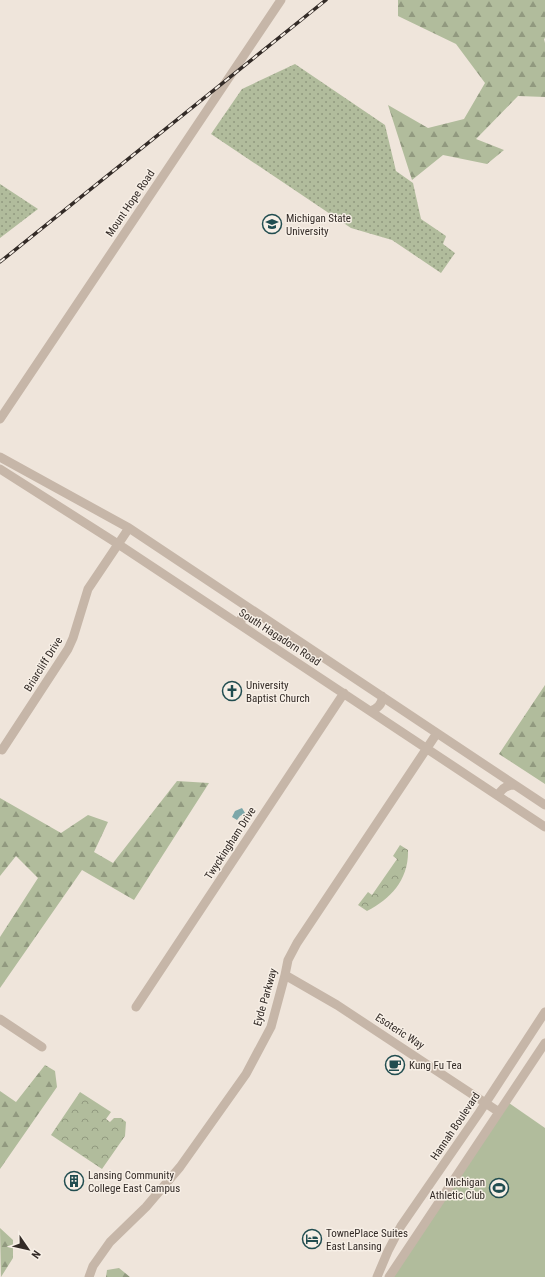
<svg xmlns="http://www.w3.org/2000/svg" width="545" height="1277" font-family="'Roboto Condensed',sans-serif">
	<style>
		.grass { fill: url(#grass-dots) }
		.forest { fill: url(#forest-firs) }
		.park { fill: url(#park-crowns) }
		.pitch { fill: #b1bc9c }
		.water { fill: #7ca7a9 }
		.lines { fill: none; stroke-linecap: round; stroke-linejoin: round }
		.minor { stroke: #c6b6a8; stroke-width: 9 }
		.rail-casing { stroke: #332b27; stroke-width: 3.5 }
		.rail { stroke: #f7efe6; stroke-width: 2; stroke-dasharray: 6; stroke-linecap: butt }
		.labels { text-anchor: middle; stroke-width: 3; stroke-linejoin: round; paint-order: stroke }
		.street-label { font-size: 11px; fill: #332b27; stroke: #f7efe6 }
		.poi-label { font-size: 11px; fill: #332b27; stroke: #f7efe6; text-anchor: start }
	</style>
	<defs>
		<pattern id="grass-dots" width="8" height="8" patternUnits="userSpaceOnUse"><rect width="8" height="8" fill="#b1bc9c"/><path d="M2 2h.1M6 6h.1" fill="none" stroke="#91997f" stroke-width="1.8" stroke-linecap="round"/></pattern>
		<pattern id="forest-firs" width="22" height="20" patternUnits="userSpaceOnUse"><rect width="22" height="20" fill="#b1bc9c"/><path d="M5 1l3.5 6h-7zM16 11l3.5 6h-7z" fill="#91997f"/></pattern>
		<pattern id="park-crowns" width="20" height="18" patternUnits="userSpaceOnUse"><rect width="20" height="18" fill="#b1bc9c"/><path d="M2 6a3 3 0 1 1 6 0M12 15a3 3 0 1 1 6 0" fill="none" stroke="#91997f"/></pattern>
	</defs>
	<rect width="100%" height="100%" fill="#efe5db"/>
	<path class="grass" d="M295,64L385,125L396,171L413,183L421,219L446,236L443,244L455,253L441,273L392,240L351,228L211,134L242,89Z
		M0,184L38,209L0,238Z"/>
	<path class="forest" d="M398,0H545V38L544,39L545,43V97L518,96L476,139L504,150L487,164L443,155L412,180L388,105L428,128L464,119L485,83L456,44L398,16Z
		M545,685V784L499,754Z
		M177,781L209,783L134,900L82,870L0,988V937L38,878L16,856L0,876V798L61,833L88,815L108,822L94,852L113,863Z
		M45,1065L55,1071L57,1087L0,1169V1091L16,1102Z
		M0,1228L13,1240V1258L1,1277Z
		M119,1268L130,1277H106L107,1270Z"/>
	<path class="park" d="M400,845L408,850C409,879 391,899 367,911L358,905L368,892L372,895L397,859L393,856Z
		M80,1092L111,1112L106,1119L110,1122L114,1118H121L126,1122L125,1136L102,1169L51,1135Z"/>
	<path class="pitch" d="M509,1103L545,1128V1277H393Z"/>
	<path class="water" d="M242,808L245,813L240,816L237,820L232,817L235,811Z"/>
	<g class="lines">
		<path class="minor" d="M0,419L281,0
			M0,457L129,528L545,805
			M0,469L118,544L545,827
			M241,625V619L245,613L253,611
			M371,711C378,708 383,704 382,696
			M2,750L68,649L73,638L88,589L129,528
			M498,796C501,788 507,785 515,785
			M285,975L337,1005L499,1112
			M136,1007L344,693
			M0,1019L42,1047
			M89,1277L93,1266L110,1242L146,1207L180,1167L246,1074L271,1027L285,975L288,960L297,943L437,733
			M377,1277L388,1251L401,1226L479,1113L545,1012
			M389,1277L545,1043"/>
		<defs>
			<path id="rail" d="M0,262L326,0"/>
		</defs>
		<use href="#rail" class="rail-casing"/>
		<use href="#rail" class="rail"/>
	</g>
	<defs>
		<symbol id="university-ring" viewBox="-11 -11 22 22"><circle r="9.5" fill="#f7efe6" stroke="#214d50" stroke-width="1.5"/><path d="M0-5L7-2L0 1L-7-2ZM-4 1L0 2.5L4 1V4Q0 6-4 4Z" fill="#214d50"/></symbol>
		<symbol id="church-ring" viewBox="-11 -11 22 22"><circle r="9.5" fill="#f7efe6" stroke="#214d50" stroke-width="1.5"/><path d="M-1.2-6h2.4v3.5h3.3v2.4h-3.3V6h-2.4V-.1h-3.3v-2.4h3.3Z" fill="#214d50"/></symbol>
		<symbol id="cafe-ring" viewBox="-11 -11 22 22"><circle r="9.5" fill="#f7efe6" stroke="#214d50" stroke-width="1.5"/><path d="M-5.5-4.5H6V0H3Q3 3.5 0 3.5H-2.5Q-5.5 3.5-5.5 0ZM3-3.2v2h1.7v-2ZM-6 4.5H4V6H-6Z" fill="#214d50"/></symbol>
		<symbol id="building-ring" viewBox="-11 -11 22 22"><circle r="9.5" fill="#f7efe6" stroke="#214d50" stroke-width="1.5"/><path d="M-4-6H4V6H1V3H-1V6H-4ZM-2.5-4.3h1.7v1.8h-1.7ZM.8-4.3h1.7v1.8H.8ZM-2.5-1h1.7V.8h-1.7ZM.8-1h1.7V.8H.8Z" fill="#214d50"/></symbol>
		<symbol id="stadium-ring" viewBox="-11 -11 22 22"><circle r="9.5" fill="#f7efe6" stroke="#214d50" stroke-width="1.5"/><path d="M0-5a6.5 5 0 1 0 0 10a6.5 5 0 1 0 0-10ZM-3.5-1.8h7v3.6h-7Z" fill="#214d50"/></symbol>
		<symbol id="hotel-ring" viewBox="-11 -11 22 22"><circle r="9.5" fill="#f7efe6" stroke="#214d50" stroke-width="1.5"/><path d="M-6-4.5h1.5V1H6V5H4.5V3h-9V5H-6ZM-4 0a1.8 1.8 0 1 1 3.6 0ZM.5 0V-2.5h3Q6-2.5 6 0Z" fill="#214d50"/></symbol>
	</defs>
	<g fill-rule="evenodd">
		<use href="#university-ring" x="261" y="213" width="22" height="22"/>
		<use href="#church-ring" x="221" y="680" width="22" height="22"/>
		<use href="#cafe-ring" x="384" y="1054" width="22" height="22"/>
		<use href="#building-ring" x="63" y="1170" width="22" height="22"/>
		<use href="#stadium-ring" x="488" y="1177" width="22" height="22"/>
		<use href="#hotel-ring" x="301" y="1228" width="22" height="22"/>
	</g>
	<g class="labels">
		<g class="street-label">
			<text transform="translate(130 203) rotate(-56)" y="4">Mount Hope Road</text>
			<text transform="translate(280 637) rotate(33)" y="4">South Hagadorn Road</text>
			<text transform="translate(43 664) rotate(-58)" y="4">Briarcliff Drive</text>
			<text transform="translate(230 843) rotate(-57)" y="4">Twyckingham Drive</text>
			<text transform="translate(265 997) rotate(-74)" y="4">Eyde Parkway</text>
			<text transform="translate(400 1031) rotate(33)" y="4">Esoteric Way</text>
			<text transform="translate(455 1126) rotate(-56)" y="4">Hannah Boulevard</text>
		</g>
		<g class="poi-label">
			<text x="286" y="222">Michigan State<tspan x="286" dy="13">University</tspan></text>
			<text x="246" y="689">University<tspan x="246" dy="13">Baptist Church</tspan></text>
			<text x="409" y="1069">Kung Fu Tea</text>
			<text x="88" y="1179">Lansing Community<tspan x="88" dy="13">College East Campus</tspan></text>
			<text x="485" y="1186" text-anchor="end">Michigan<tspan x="485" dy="13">Athletic Club</tspan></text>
			<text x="326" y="1237">TownePlace Suites<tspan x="326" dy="13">East Lansing</tspan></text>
		</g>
	</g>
	<g transform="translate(28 1249) rotate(124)" stroke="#f7efe6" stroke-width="3" paint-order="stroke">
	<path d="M0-3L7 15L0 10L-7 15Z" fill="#332b27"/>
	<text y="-6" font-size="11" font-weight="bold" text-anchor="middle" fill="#332b27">N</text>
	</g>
</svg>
